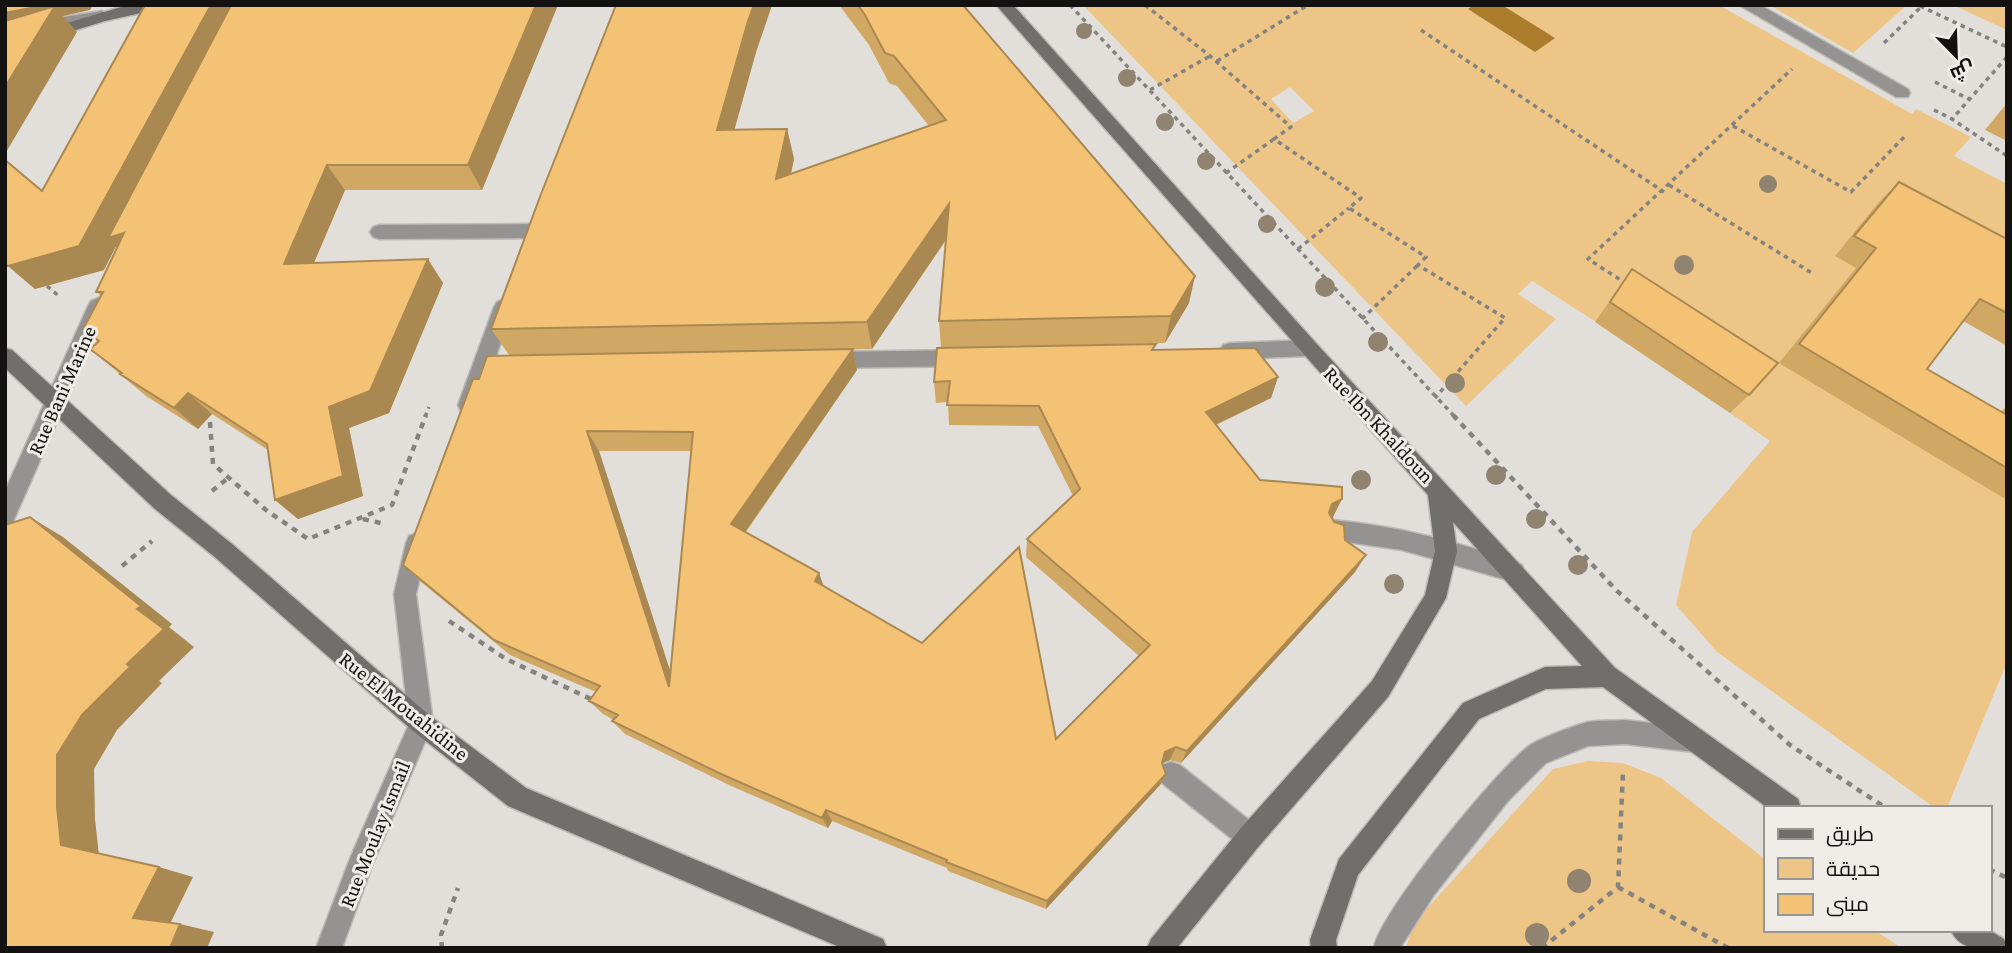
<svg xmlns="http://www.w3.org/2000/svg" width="2012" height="953" font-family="'Crimson Pro',Cairo,serif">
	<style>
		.green { fill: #edc587; fill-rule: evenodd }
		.water { fill: #aa7c2b }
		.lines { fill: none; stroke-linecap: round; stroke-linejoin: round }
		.lane-casing { stroke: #bdbab6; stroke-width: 3 }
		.street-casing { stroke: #bdbab6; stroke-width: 3 }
		.secondary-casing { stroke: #bdbab6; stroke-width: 3 }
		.path-far1 { stroke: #858380; stroke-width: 3.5; stroke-dasharray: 4.5 4.5; stroke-linecap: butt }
		.path { stroke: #858380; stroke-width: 4.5; stroke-dasharray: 6 6; stroke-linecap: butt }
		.lane { fill: #959392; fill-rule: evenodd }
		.street { fill: #959392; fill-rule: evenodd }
		.secondary { fill: #716f6c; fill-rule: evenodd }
		.tree { fill: #90836f }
		.wall { fill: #d1a764; fill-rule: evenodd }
		.shaded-wall { fill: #aa8851 }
		.building { fill: #f3c274; stroke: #aa8851; stroke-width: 2; fill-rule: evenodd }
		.labels { text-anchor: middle; stroke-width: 6; stroke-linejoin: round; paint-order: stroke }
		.street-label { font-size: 21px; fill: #131210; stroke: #f0ede8 }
	</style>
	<rect width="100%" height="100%" fill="#e2dfdb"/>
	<path class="green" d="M1083,5H1719L1912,114L1916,109L1971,137L1954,156L2007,184V326L1856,268L2007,500V662L1947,808H1935L1717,652L1676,605L1692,532L1770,441L1730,413L1759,382L1604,327L1532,281L1518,294L1556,319L1466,406ZM1290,87L1314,111L1293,123L1271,99Z
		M1769,5H1907L1853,53Z
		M1953,5H2007V30Z
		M1588,761L1623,763L1661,778L1765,859V930H1874L1902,948H1406L1413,924L1553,769Z"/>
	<path class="water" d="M1474,5H1502L1555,38L1535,52L1468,9Z"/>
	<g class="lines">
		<defs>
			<path id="lane" d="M1739,5H1760L1908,89L1910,93L1908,97H1896Z
				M531,224L537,226L540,231L537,236L531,238L379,239L373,237L370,232L373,227L379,225Z
				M1308,340L1315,342L1318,348L1315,354L1308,356L1230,359L1223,357L1220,351L1223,345L1230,343Z
				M963,350L970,352L973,358L970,364L963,366L828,368L821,366L818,360L821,354L828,352Z
				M1333,520C1397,526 1461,542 1522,565L1525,572L1522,579L1514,582L1402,550L1333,540L1325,537L1322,530L1325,523Z
				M421,711L429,715L433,723L372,866L342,948H316L351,856L413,715Z
				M1625,720L1694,728L1702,732L1706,740L1702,748L1694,752L1625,744L1588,746L1546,763L1508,801L1434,895L1400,948H1374C1378,915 1498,768 1529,746C1540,738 1574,726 1588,722C1599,720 1613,721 1625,720Z
				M1171,762L1180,765L1259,828L1262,837L1259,846L1250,849L1241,846L1162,783L1159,774L1162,765Z"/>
			<path id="street" d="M102,11L110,16L108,20L38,31L5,40V30L38,21Z
				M98,298L105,301L108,306L16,515L13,522L5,524V491L88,306L91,301Z
				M504,299L511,302L514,307L478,405L475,411L468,413L461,411L458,405L494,307L497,302Z
				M417,533L425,536L428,543L416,594L433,723L429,731L421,735L413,731L409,723L394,594L406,543L409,536Z"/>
			<path id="secondary" d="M128,5H161L159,9L105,21L5,52V41Z
				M996,5H1013L1315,342L1615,668L1798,799L1801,808H1768L1603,687L1546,689L1479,719L1358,875L1336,940L1337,948H1311L1310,940L1339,859L1463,703L1545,667L1582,666L1453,522L1457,551L1446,598L1388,697L1259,846L1177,948H1147L1151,939L1241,828L1372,681L1425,595L1435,551L1428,495Z
				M5,348L12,350L171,495L232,544L429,715L526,788L883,939L887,948H842L508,806L413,731L216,558L155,509L5,368Z
				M1951,930H1989L2004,939L2007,948C1986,948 1960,953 1951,930Z"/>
		</defs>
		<use href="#lane" class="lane-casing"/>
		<use href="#street" class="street-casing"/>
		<use href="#secondary" class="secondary-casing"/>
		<path class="path-far1" d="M1070,5L1455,417
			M1145,5L1210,56L1291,127L1274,139L1361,198L1349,208L1426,257L1418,265L1505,318L1435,398
			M1920,6L2007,47
			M1421,30L1664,192
			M1884,43L1921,7
			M2007,57L1952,119L2007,156
			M1217,61L1308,5
			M1935,82L1969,99
			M1150,90L1210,56
			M1934,110L1952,119
			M1733,126L1851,192L1907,134
			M1226,173L1274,139
			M1669,185L1812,273
			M1298,249L1349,208
			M1627,284L1588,259L1792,69
			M47,286L60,297
			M1362,319L1418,265
			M425,417L429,407"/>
		<path class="path" d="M1453,415L1616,590L1790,745L1886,808
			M210,422L213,464L266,510L308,539L392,505L426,415
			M212,491L228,478
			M363,519L385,524
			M122,566L152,541
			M449,621L506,659L595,701
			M1989,869L2007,878
			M1618,887L1728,948
			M442,948L441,935L458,888
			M1542,948L1618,887L1623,771"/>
		<use href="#lane" class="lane"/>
		<use href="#street" class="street"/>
		<use href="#secondary" class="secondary"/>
	</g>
	<g class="tree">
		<circle cx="1084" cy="31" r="8"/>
		<circle cx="1127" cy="78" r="9"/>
		<circle cx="1165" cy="122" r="9"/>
		<circle cx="1206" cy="161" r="9"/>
		<circle cx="1768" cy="184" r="9"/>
		<circle cx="1267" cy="224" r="9"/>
		<circle cx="1684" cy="265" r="10"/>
		<circle cx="1325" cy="287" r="10"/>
		<circle cx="1378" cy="342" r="10"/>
		<circle cx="1455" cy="383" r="10"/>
		<circle cx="1496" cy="475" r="10"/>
		<circle cx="1361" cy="480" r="10"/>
		<circle cx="1536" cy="519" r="10"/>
		<circle cx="1578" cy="565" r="10"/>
		<circle cx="1394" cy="584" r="10"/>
		<circle cx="1579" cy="881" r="12"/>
		<circle cx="1537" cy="935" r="12"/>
	</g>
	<path class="wall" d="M145,5H558L482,190H345L314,263L443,283L389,413L349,428L363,496L298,519L275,500L268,450L212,414L198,429L146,396L90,349L98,342L83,329L101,296L96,292L117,247L116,246L104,270L35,289L6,264L42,191Z
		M616,5H772L756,52L734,130L787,129L794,159L791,174L929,126L897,86L889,83L869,45L839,5H963L1189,303L1165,343L941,348L939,321L946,240L872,349L509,355L491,329Z
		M2007,103V141L1985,130Z
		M1899,182L2007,239V346L1963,321L1927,369L2001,412L2007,405V500L1779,363L1856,268L1835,256L1879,202Z
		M1632,269L1749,395L1730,413L1595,322Z
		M853,349L857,370L746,532L823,586L1056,739L1139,656L1026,557L1027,539L1073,496L1038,426L949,425L948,402L936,403L934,382L1155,350L1278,377L1271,398L1216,425L1260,480L1333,517L1345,540L1355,572L1181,763L1170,760L1162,763L1166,774L1160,785L1046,909L948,871L947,868L832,821L828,828L731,786L625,734L612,721L614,720L603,714L589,701L596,692L510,655L421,582L403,565L473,379ZM599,451H691L670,672Z"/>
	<path class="shaded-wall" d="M46,5H93L90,10L63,16L77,32L5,154V87L11,26L5,19V13Z
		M211,5H243L124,233L132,261L116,246L104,270L35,289L8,266Z
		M536,5H558L482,190L468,165Z
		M754,5H772L756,52L726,160L717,130L748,21Z
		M787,129L794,159L783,208L776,179Z
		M327,165L345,190L303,288L284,264Z
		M949,204L951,232L872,349L867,322Z
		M428,259L443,283L389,413L349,428L363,496L298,519L275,500L329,407Z
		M1195,276L1189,303L1165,343L1171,316Z
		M853,349L857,370L739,541L731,524Z
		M1278,377L1271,398L1200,432L1206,412Z
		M188,393L212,414L198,429L174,408Z
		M587,431L599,451L680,701L669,687Z
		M1342,499L1333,517L1323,522L1332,504Z
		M30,517L63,537L172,624L169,627L194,647L159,681L162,683L117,730L94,769L95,819L99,856L61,845L57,807V755L82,715L127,664L137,609Z
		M1366,555L1355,572L1181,763L1187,751Z
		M819,573L825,590L815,581Z
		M1176,747L1170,760L1160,764L1165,752Z
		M1166,774L1160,785L1046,909L1047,901Z
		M826,810L832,821L828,828L822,818Z
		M159,867L193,877L169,926L133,918Z
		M180,924L214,932L207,948H170Z"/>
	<path class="building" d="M5,5H46L5,13Z
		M145,5H211L79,246L8,266L5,264V160L42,191Z
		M231,5H536L468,165H327L284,264L428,259L370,391L329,407L343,476L275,500L267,444L188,393L174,408L120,374L122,373L90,349L99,341L83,329L103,292H96L124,233L108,238Z
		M616,5H754L748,21L717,130L787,129L776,179L946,120L894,56L885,53L865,15L858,5H963L1195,276L1171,316L939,321L949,204L867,322L491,329L541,194Z
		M55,6L5,87V21Z
		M1899,182L2007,239V313L1980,299L1927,369L2007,415V468L1799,344L1876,248L1854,236Z
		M1632,269L1778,363L1749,395L1610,302Z
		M1156,344L1152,350L1255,348L1278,377L1206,412L1260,480L1342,487V499L1332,504L1329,513L1334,522L1344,525L1345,540L1366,555L1187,751L1176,747L1165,752L1162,763L1166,774L1047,901L946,862L947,860L826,810L822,818L721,774L612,721L618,715L589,701L600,686L494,640L403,565L473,379H479L487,356L853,349L731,524L819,573L815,581L922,643L1019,547L1056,739L1150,645L1027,539L1080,489L1039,406L947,405L950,381L934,382L937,348ZM587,431L693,432L669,687Z
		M30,517L141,606L137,609L164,629L127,664L130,667L82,715L57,755V807L61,845L159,867L133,918L180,924L170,948H5V525Z"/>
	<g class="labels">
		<g class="street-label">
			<text transform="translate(62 390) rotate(-66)" y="7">Rue Bani Marine</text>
			<text transform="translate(1379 425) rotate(47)" y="7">Rue Ibn Khaldoun</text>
			<text transform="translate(404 706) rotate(39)" y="7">Rue El Mouahidine</text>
			<text transform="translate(375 834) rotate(-68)" y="7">Rue Moulay Ismail</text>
		</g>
	</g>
	<rect width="2012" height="953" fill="none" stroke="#131210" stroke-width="14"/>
	<rect x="1764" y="806" width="228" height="126" fill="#f0ede8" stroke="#989592" stroke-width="2"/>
	<rect x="1778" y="829" width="35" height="10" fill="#716f6c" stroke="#989592" stroke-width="2"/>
	<text x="1826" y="841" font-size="21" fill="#131210">طريق</text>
	<rect x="1778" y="858" width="35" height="21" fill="#edc587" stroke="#989592" stroke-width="2"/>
	<text x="1826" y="876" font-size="21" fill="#131210">حديقة</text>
	<rect x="1778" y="894" width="35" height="21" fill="#f3c274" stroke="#989592" stroke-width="2"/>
	<text x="1826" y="911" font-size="21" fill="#131210">مبنى</text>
	<g transform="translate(1956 56) rotate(157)" stroke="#f0ede8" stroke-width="5" paint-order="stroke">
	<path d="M0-5L12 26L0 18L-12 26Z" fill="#131210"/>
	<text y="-10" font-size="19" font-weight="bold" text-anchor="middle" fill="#131210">ش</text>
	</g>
</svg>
